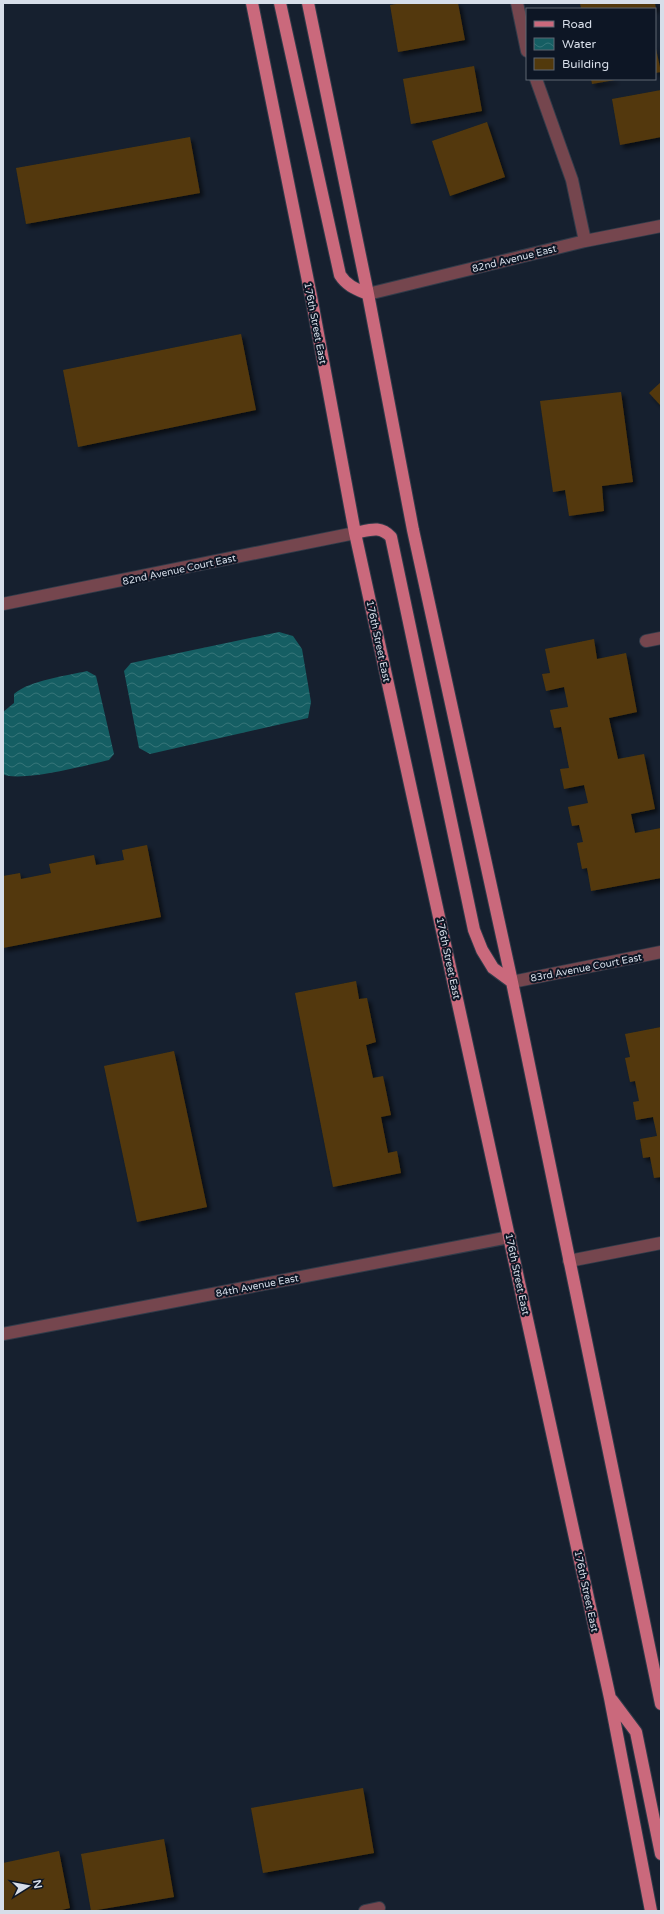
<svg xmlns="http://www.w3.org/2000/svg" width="664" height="1914" font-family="'Varela Round',sans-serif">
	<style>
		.water { fill: url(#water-waves) }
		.building { fill: #52390c; filter: url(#shadow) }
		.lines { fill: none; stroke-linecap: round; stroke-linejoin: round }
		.lane-casing { stroke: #313b49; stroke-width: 14 }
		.street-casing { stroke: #313b49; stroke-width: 14 }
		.primary-casing { stroke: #313b49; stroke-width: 14 }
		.lane { stroke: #75464e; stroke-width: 12 }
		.street { stroke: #75464e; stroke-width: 12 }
		.primary { stroke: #ca697c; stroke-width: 12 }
		.labels { text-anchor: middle; stroke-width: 4; stroke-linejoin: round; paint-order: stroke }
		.street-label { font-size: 10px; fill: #d7dee9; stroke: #0d1625 }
	</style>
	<defs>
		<pattern id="water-waves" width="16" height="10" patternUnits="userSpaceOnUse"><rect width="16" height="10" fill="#155e63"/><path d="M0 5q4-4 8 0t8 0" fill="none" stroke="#367579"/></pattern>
		<filter id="shadow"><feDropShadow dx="3.5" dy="3.5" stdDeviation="2" flood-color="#0009"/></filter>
	</defs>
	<rect width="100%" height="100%" fill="#16202f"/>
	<path class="water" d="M279,632L293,636L302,649L311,702L308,718L150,754L139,748L124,671L131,663Z
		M87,671L96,676L114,754L109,760C88,765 19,783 3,774V712L14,703V694C30,680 66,676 87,671Z"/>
	<path class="building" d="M402,3H458L465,40L398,52L390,5Z
		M580,3H655L656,9H581Z
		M655,44L661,72L655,73Z
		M474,66L482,111L411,124L403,79Z
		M591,79H615V80L592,84Z
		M661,90V137L620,145L612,99Z
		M487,122L505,177L450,196L432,141Z
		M190,137L200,193L26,224L16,168Z
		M241,334L256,410L78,447L63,370Z
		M661,382V406L649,393Z
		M621,392L633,482L602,486L604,511L569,516L565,490L553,492L540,401Z
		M594,639L597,659L626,653L637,712L609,718L618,759L644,754L655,809L631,814L635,833L661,828V878L591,891L587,868L582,869L577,843L583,842L579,825L572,826L568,807L588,803L584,785L564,789L560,769L569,768L561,727L554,728L550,710L568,707L564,687L546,691L542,674L550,673L545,649Z
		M147,845L161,917L3,948V876L20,873L21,879L51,873L49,864L94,855L96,865L124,860L122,850Z
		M356,981L359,999L367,998L376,1042L366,1045L373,1078L383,1076L391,1115L381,1117L388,1153L397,1151L401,1173L333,1187L295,993Z
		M661,1027V1177L654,1178L650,1157L643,1158L640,1139L657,1136L653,1117L636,1120L633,1102L639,1101L635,1081L630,1082L625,1058L630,1057L625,1034Z
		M174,1051L207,1207L137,1222L104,1066Z
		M363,1788L374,1853L263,1873L251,1808Z
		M164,1839L174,1897L91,1911L81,1854Z
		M59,1851L70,1908L58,1911H3V1863Z"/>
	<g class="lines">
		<defs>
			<path id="lane" d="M646,641L661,638
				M569,1261L661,1243
				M365,1911L379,1908"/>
			<path id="street" d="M517,3L527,51
				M536,79L572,180L585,241
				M368,294L585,241L661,226
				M3,604L355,533
				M512,982L661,952
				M3,1334L510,1237"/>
			<path id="primary" d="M252,3L311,296L355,533L610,1698L651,1911
				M280,3L340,275C347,286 356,289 368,294
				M308,3L368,294L413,530L512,982L661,1704
				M355,533C370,530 380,525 391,537L474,930L482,950L493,968L512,982
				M612,1700L636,1732L661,1854"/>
		</defs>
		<use href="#lane" class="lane-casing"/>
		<use href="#street" class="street-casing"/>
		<use href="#primary" class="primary-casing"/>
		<use href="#lane" class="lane"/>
		<use href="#street" class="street"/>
		<use href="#primary" class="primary"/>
	</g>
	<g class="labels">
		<g class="street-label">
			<text transform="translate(514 258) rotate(-14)" y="4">82nd Avenue East</text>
			<text transform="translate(316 323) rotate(79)" y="4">176th Street East</text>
			<text transform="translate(179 569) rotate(-12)" y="4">82nd Avenue Court East</text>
			<text transform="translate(379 641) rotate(78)" y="4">176th Street East</text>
			<text transform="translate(449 958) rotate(78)" y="4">176th Street East</text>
			<text transform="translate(586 967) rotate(-11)" y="4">83rd Avenue Court East</text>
			<text transform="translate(518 1274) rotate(78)" y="4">176th Street East</text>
			<text transform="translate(257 1285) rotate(-11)" y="4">84th Avenue East</text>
			<text transform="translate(587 1591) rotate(78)" y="4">176th Street East</text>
		</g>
	</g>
	<rect width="664" height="1914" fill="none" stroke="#d7dee9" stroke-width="8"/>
	<rect x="526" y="8" width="130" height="72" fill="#0d1625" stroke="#5e6673"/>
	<rect x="534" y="21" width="20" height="6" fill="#ca697c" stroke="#5e6673"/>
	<text x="562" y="28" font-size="12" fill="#d7dee9">Road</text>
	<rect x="534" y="38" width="20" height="12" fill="url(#water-waves)" stroke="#5e6673"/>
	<text x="562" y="48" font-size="12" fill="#d7dee9">Water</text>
	<rect x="534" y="58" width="20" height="12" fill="#52390c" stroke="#5e6673"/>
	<text x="562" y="68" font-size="12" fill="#d7dee9">Building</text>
	<g transform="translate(28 1886) rotate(79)" stroke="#0d1625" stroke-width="3" paint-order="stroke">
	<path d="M0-3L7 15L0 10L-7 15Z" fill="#d7dee9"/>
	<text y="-6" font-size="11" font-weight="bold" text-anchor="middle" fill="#d7dee9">N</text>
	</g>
</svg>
